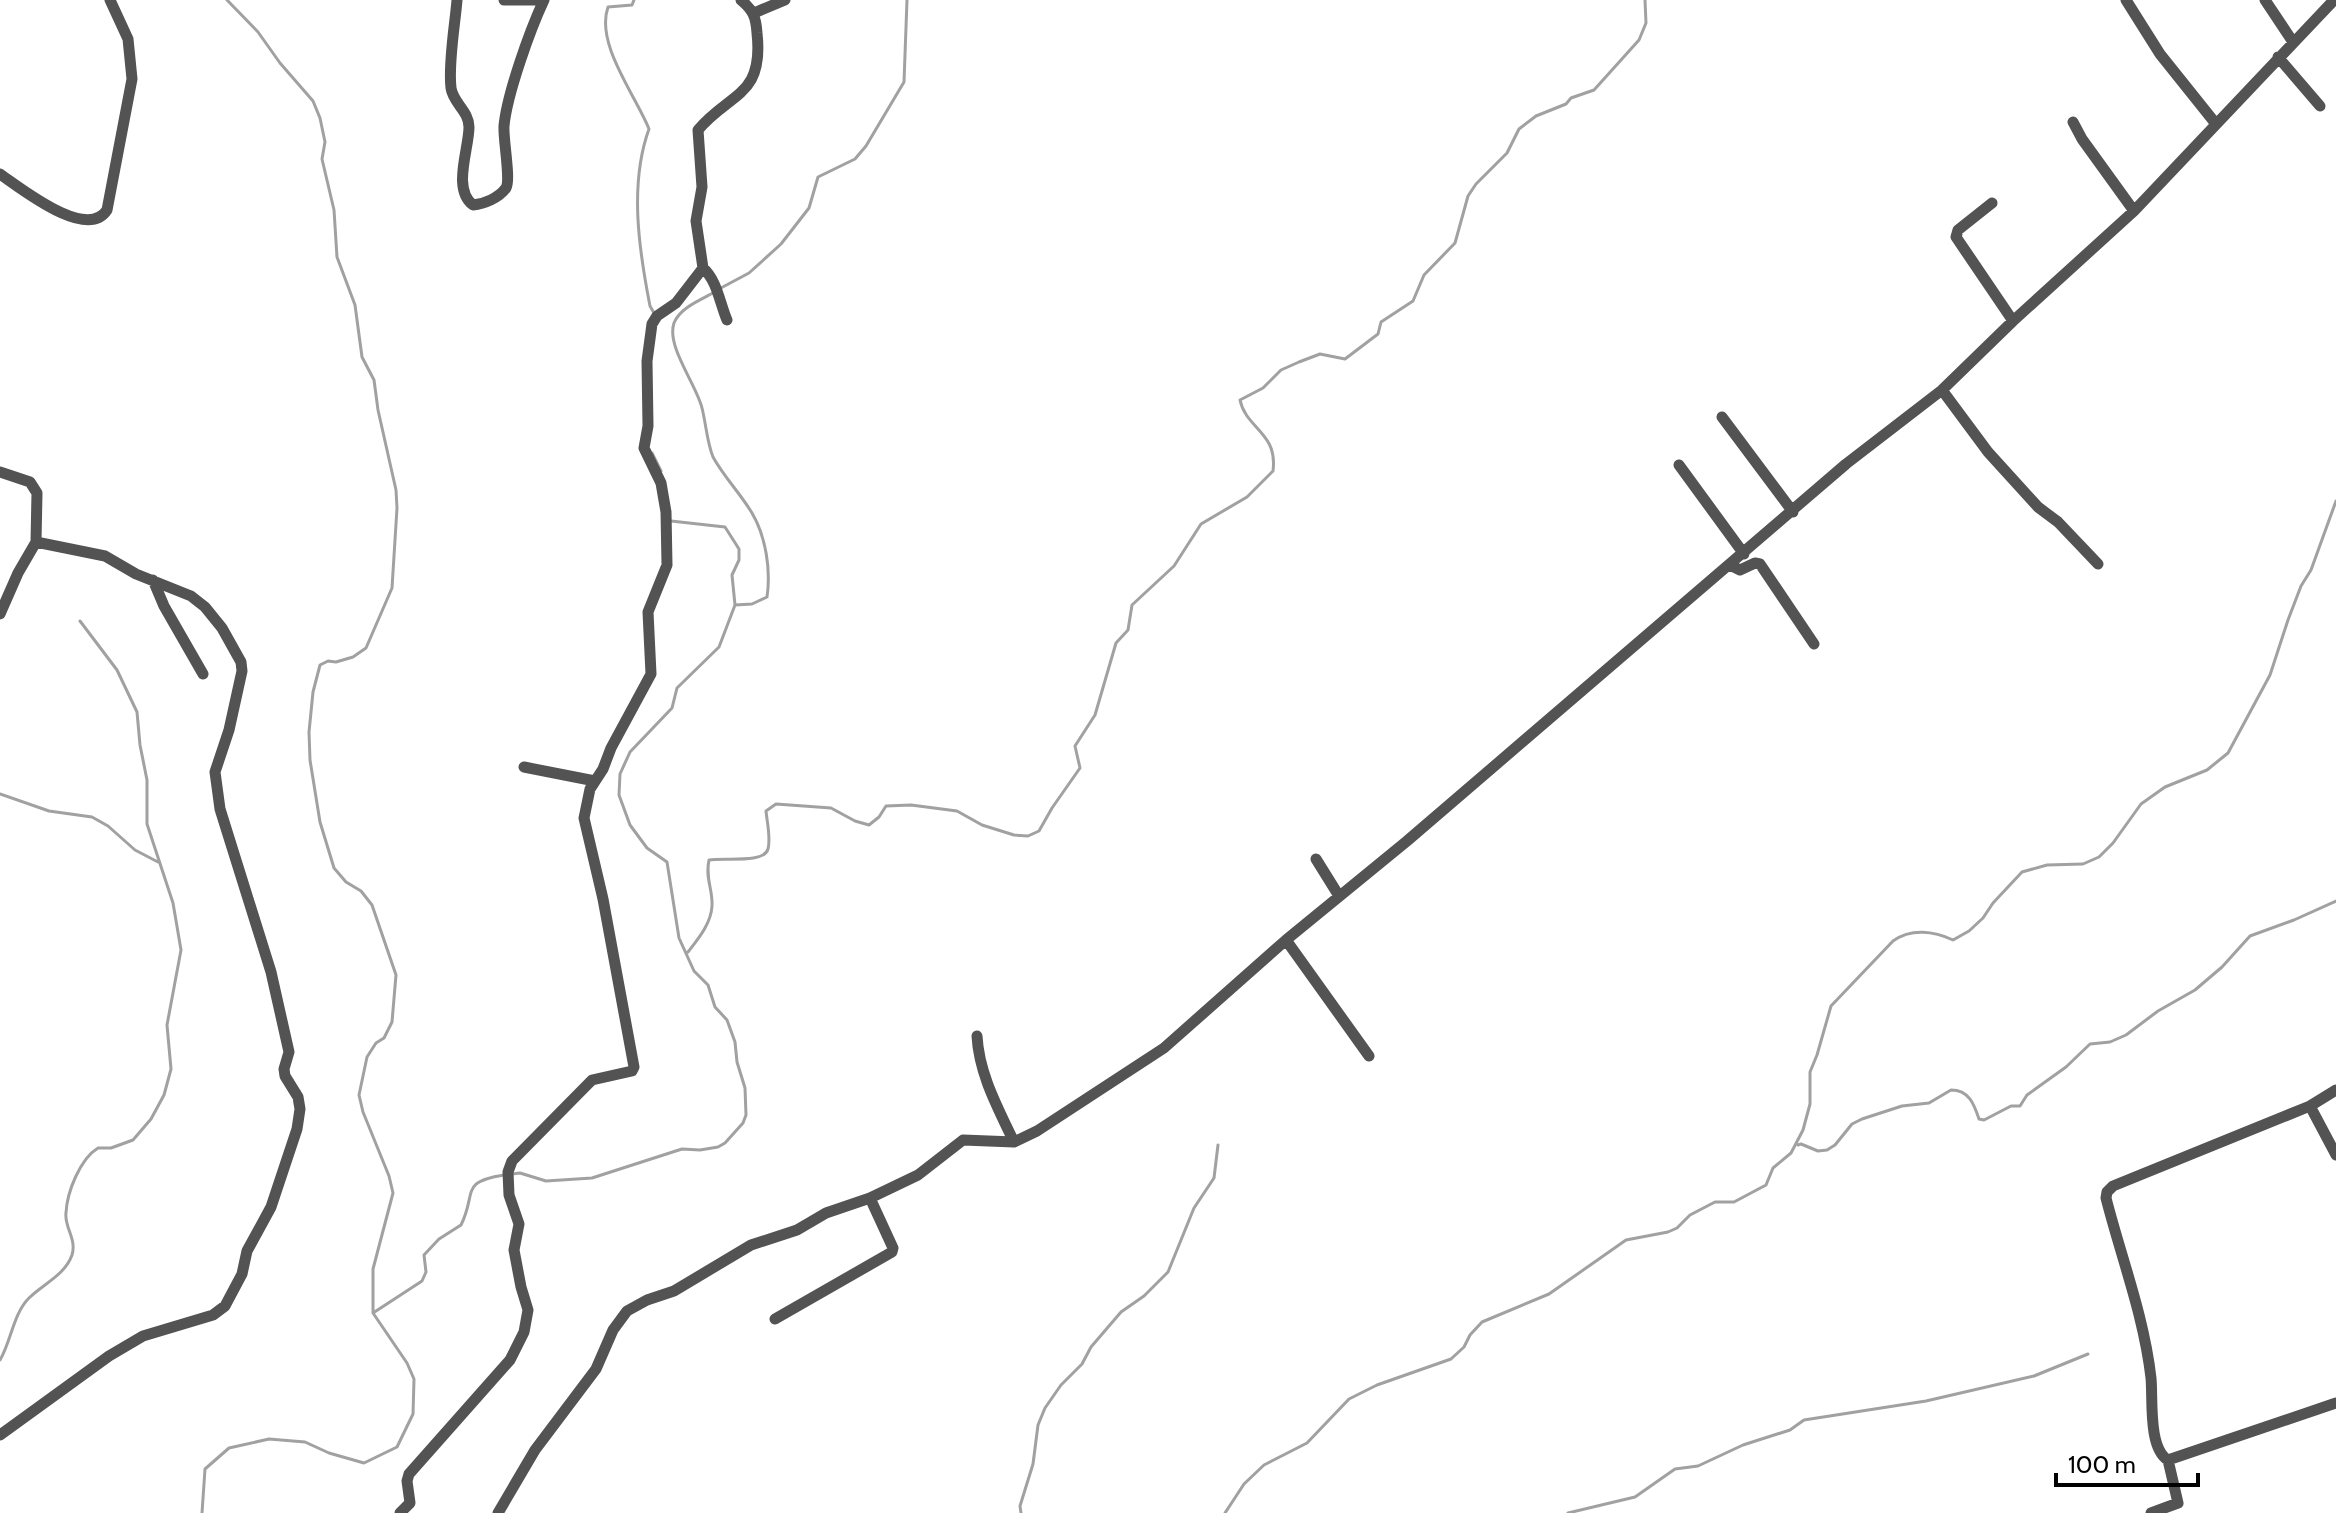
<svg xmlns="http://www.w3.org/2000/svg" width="2336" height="1513" font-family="Cabin,sans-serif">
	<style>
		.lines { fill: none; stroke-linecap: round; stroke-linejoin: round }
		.stream { stroke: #a1a1a1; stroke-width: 3 }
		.street { stroke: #535353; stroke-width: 11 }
	</style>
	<rect width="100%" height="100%" fill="#fff"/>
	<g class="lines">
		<path class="stream" d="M634,0L632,5L608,7C595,44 636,96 649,129C629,184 639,250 650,306L654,313
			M719,289L749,273L781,244L809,208L818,177L855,159L866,146L904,82L907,0
			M652,453L661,471
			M671,521L725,527L739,549V560L732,575L735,605
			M0,794L49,811L92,817L108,826L135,850L158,862
			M688,952C698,939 711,924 712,906C713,889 705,879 709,860C723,857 764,864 768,849C771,838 767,822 766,811L776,804L831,808L855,821L869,825L879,817L886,806L911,805L957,811L982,825L1014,835L1028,836L1039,831L1052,808L1080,768L1075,746L1095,715L1116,643L1128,630L1132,605L1174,566L1201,524L1247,497L1273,471C1278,432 1246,429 1240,400L1263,388L1281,370L1299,362L1320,354L1345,359L1378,334L1381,322L1413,301L1424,275L1455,243L1468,196L1476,184L1507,153L1519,129L1536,116L1566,104L1571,98L1594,90L1639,40L1646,23L1645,0
			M1798,1145L1801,1144L1818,1151L1827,1150L1835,1145L1852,1124L1862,1119L1902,1106L1929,1103L1951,1090C1969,1090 1974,1104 1979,1119L1984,1120L2011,1106H2020L2027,1095L2066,1067L2090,1044L2110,1042L2126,1035L2158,1011L2195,990L2222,967L2250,936L2294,920L2336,901
			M512,1174L520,1173L546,1181L592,1178L682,1149L700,1150L718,1147L725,1143L743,1123L746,1115L745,1088L737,1062L735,1042L727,1020L715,1007L708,985L694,971L679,938L667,862L647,848L630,825L619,795L620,774L630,752L672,708L677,688L719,647L735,605L752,604L767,597C771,570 766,537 752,513C740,493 724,477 713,457C707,442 706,424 702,408C696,384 666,346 674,323C680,308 700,300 713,293
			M373,1313L422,1281L426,1272L424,1255L439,1239L461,1225C477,1193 459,1182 504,1175
			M0,1360C11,1342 13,1314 29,1298C43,1284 65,1275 72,1255C77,1239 64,1227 66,1213C67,1192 80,1159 98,1148H111L133,1140L151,1119L164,1095L171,1069L167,1025L181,950L173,903L147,824V780L140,745L137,712L117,670L80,621
			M202,1513L205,1469L229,1448L269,1439L305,1442L329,1453L364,1463L397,1447L413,1414L414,1379L407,1363L373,1313V1269L393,1193L389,1176L363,1112L359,1095L367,1057L376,1043L384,1038L392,1022L396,975L372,905L361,891L346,882L334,868L320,822L310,760L309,732L313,692L320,665L328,661L336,662L353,657L366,648L392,588L397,508L396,490L378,410L374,380L362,357L355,305L337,257L334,210L322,159L325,142L320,118L313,101L280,63L258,32L227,0
			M1021,1513L1020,1506L1033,1464L1038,1425L1045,1408L1061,1385L1082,1364L1091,1347L1121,1312L1144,1296L1168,1272L1194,1208L1214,1178L1218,1145
			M1225,1513L1244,1484L1264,1465L1307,1443L1349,1399L1377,1385L1451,1359L1464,1347L1470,1335L1482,1322L1549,1294L1626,1240L1668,1232L1677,1228L1690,1215L1715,1202H1734L1766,1185L1773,1168L1791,1153L1803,1130L1810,1104V1072L1817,1055L1831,1006L1893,941C1911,928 1934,931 1953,940L1969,931L1983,918L1993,903L2022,872L2047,865L2083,864L2099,857L2113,843L2141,804L2165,787L2207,770L2228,753L2270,675L2288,620L2301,586L2311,570L2336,501
			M1568,1513L1635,1497L1675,1469L1698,1466L1743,1445L1790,1430L1804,1420L1926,1401L2034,1376L2088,1354"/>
		<path class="street" d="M457,0C455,25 448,64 451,88C453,103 469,111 469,127C469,149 452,189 473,205C484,204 499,198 506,188C511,180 503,139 504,126C507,94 530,30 544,0
			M504,0H538
			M2126,0L2160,54L2216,124
			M2265,0L2293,42
			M754,13L785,0
			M2278,57L2320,106
			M2073,122L2082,139L2134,211
			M0,174C22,189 87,241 107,210L132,79L128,39L110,0
			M1992,203L1958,230L1956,237L2013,321
			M703,268C717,280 720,304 727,320
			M1942,390L1988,452L2038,507L2058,522L2098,564
			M1722,417L1793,512
			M1679,465L1744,554
			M0,472L30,482L37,493L36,542L18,573L0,614
			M1730,565L1740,570L1755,563L1760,564L1814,644
			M153,580L164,606L203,674
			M524,767L595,781
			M1316,859L1339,896
			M1286,940L1369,1056
			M977,1036C979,1074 998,1108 1014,1142
			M2336,1090L2310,1106L2336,1155
			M2310,1106L2113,1186L2107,1192L2106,1198C2121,1257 2144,1316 2151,1378C2153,1399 2148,1448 2168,1460L2336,1403
			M775,1319L892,1252L893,1248L870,1198
			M0,1435L109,1356L143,1336L213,1315L225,1306L242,1274L247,1251L271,1207L297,1129L300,1109L298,1097L285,1076L284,1069L289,1052L271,972L220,809L215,772L229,730L242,671L241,662L222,628L205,607L191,596L136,574L105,556L36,542
			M400,1513L410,1503L407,1481L409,1474L510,1360L524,1332L528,1310L521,1287L514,1250L519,1224L509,1195L508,1172L512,1161L592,1080L632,1071L634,1067L603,899L584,818L590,789L603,769L611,748L651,674L648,612L667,565L666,512L661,483L644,448L648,426L647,361L652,324L657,316L676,303L703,268L696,221L702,187L698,130C730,92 764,97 757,33C756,17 753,10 741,0
			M498,1513L535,1450L596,1369L613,1330L627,1311L647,1300L674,1291L751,1245L797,1230L826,1213L870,1198L918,1175L963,1140L1014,1142L1037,1131L1164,1048L1286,940L1407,841L1846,464L1942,390L2013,321L2134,211L2334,0
			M2151,1513L2178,1503L2168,1460"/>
	</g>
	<path d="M2056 1473v12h142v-12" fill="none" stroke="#000000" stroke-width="4"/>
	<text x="2068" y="1473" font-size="24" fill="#000000" stroke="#ffffff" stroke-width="6" paint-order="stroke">100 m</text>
</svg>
